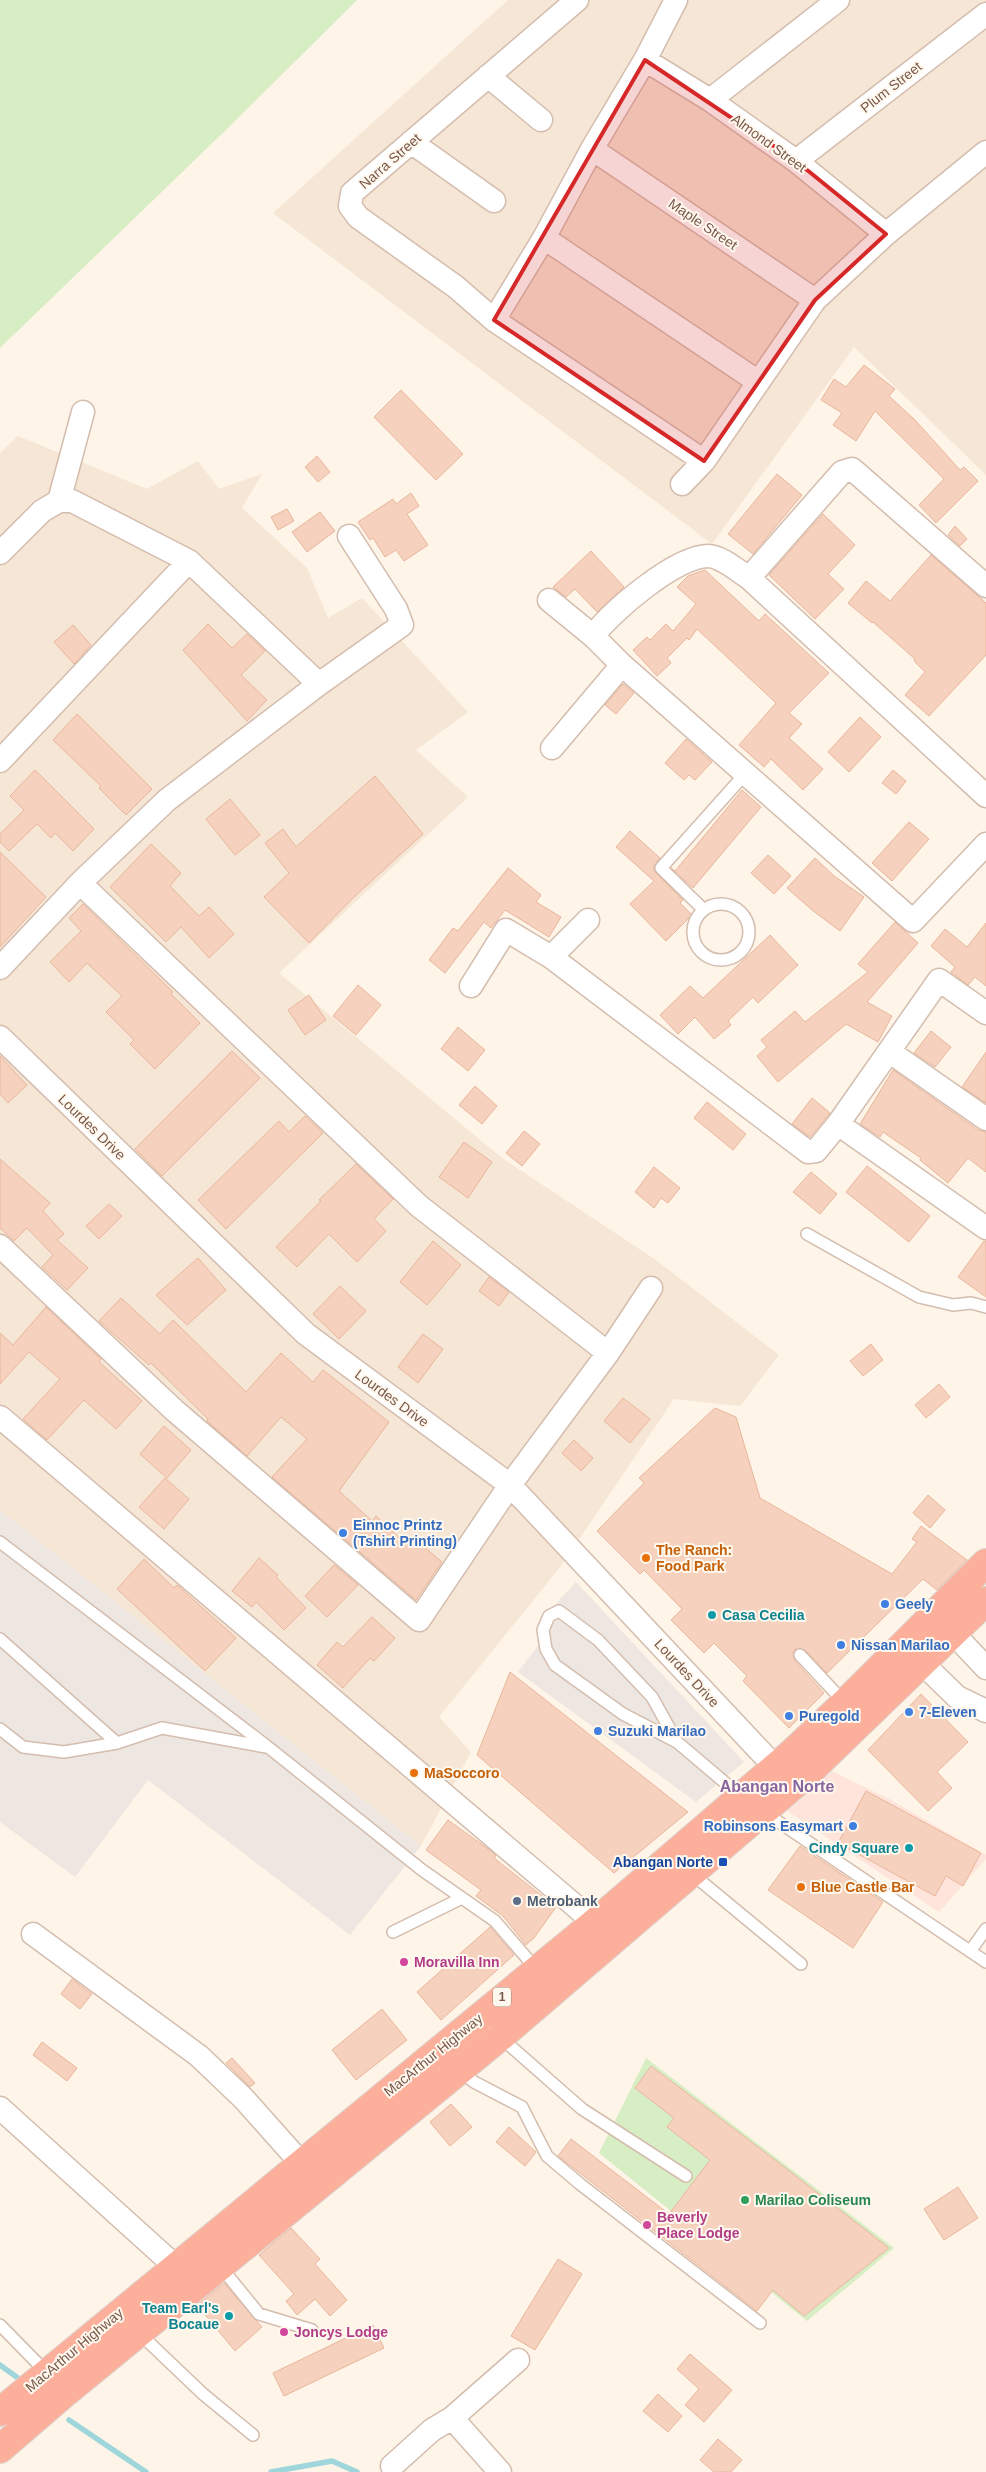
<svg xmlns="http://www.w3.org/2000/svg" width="986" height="2472" font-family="Arial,sans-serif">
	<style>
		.residential { fill: #f6e6d5 }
		.commercial { fill: #ffe4db }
		.industrial { fill: #eee7e1 }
		.green { fill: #d7edc4 }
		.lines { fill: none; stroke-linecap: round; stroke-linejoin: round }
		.stream { stroke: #9fd6dc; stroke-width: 5.5 }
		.building { fill: #f6d1bd; stroke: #e9b69c }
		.lane-casing { stroke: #d4bdae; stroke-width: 14 }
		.street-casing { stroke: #d4bdae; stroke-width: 25 }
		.highway-casing { stroke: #dcd4d0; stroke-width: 30 }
		.lane { stroke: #fff; stroke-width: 11 }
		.street { stroke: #fff; stroke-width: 22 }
		.highway { stroke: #fcaf9a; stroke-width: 28 }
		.marked { fill: #d62828; fill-opacity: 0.2; stroke: #d62828; stroke-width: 4; stroke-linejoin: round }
		.shop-dot { fill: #3f7fe0; stroke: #fff8ef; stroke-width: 2 }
		.food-dot { fill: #e8710a; stroke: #fff8ef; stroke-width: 2 }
		.culture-dot { fill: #0f9aa8; stroke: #fff8ef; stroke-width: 2 }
		.transit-dot { fill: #1a4fb4; stroke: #fff8ef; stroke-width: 2 }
		.service-dot { fill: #5c6f8a; stroke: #fff8ef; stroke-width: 2 }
		.hotel-dot { fill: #d1479c; stroke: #fff8ef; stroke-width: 2 }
		.leisure-dot { fill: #2e9e5b; stroke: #fff8ef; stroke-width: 2 }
		.labels { text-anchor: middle; stroke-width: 4; stroke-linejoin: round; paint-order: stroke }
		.shield { fill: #fff8ef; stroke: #a2887b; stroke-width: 1 }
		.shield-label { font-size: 12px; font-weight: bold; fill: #7a5849 }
		.street-label { font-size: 14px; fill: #7a5849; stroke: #fff8ef }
		.shop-label { font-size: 14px; font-weight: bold; fill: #366cbe; stroke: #fff8ef; text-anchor: start }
		.food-label { font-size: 14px; font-weight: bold; fill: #c56008; stroke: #fff8ef; text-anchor: start }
		.culture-label { font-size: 14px; font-weight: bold; fill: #0d838f; stroke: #fff8ef; text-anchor: end }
		.transit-label { font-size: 14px; font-weight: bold; fill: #164399; stroke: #fff8ef; text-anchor: end }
		.service-label { font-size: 14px; font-weight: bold; fill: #4e5e75; stroke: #fff8ef; text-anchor: start }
		.hotel-label { font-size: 14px; font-weight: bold; fill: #b23c85; stroke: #fff8ef; text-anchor: start }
		.leisure-label { font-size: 14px; font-weight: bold; fill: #27864d; stroke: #fff8ef; text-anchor: start }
		.quarter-label { font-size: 16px; font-weight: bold; fill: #88659e; stroke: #fff8ef }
	</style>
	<rect width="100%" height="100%" fill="#fef4e7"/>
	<path class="residential" d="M508,0H986V475L854,347L712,544L273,213Z
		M18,436L147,489L198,461L219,489L262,474L242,508L307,568L328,618L362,598L468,712L416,750L468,797L279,973L502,1158L656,1260L779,1355L740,1406L674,1399L561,1566L439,1717L471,1752L421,1846L0,1510V453Z"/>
	<path class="commercial" d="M826,1768L891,1800L986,1855V1859L939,1912L786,1810Z"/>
	<path class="industrial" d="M0,1510L421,1846L350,1935L148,1780L75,1877L0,1822Z
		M576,1582L744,1762L696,1802L518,1672L540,1643L537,1624Z"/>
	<path class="green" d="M0,0H357L232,124L0,348Z
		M646,2058L894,2248L807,2321L599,2153Z"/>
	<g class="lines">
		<path class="stream" d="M0,2365L18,2378
			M69,2420L146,2472
			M271,2472L332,2461L357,2472"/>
	</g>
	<path class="building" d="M864,365L895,389L889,396L915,420L960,470L964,467L978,481L936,523L919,505L944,479L875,411L856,441L833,425L842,413L821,400L834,379L846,387Z
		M401,390L463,454L436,480L374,417Z
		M317,456L330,472L318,482L305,467Z
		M777,474L802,495L753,554L728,534Z
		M411,493L419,506L407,514L428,545L404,561L396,550L385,557L373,538L370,540L358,522L393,499L396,504Z
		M287,509L294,521L278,530L271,517Z
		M320,512L335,531L307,552L292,532Z
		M823,514L855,545L828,574L844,589L815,619L769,575Z
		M955,526L967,539L960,546L948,535Z
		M591,551L624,587L597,612L575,589L566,597L553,587Z
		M931,555L986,603V655L929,716L905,695L925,672L914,661L915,659L873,622L872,623L848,603L866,581L890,601Z
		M705,570L759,621L765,614L829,673L789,713L802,724L789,738L823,769L803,790L771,759L764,767L739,745L776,703L697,629L689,640L687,638L667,658L671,663L657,676L633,650L647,637L650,640L666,624L673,631L696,604L677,587L688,576Z
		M208,624L232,648L247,634L265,651L241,675L267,700L247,721L183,650Z
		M73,625L91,645L74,664L54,642Z
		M623,684L634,693L616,714L605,705Z
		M77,714L152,789L126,815L99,788L101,786L53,740Z
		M860,717L881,737L849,772L828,752Z
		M686,739L712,762L695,780L689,775L684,780L665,763Z
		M35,770L94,829L73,851L55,833L51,838L37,824L9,851L0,842V834L24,810L10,796Z
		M893,770L906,781L896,794L882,783Z
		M375,776L423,834L355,896L309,943L264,897L289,873L265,843L283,829L296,847Z
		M742,790L761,807L693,888L671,868L675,871Z
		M230,799L260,835L235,855L206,819Z
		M909,822L929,839L892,881L872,863Z
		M630,831L660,858L654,866V871L683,900L680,903L692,915L666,941L630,904L654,881L616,847Z
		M151,844L181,873L170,886L199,916L209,907L234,934L209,958L181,927L166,942L110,887Z
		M0,852L46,897L0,947Z
		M768,855L791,876L774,894L751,873Z
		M815,858L834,876L864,897L840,931L812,910L787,888Z
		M508,868L541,895L536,902L561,917L549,937L505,910L491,928L484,922L445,973L429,960L453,928L458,931Z
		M83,904L173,992L171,994L200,1023L155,1069L130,1044L134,1040L106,1012L122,996L87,963L69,982L50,962L81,931L69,918Z
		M895,922L918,943L867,1002L892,1016L878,1042L846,1024L778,1082L757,1056L767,1047L761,1040L795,1011L805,1022L868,972L858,964Z
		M986,923V986L975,977L968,985L951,972L955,967L931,946L945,929L967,947Z
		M770,935L798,965L758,1003L753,997L728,1021L731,1025L714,1039L695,1017L678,1034L660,1015L690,986L703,998Z
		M358,985L381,1005L356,1035L333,1016Z
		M309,995L326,1020L305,1035L288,1010Z
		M458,1027L485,1050L468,1071L441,1049Z
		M931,1031L951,1047L935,1067L914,1053Z
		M232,1051L260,1078L162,1176L135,1149Z
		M986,1052V1103L962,1087Z
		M0,1056L27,1085L8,1103L0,1094Z
		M893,1070L978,1130L986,1132V1172L968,1158L948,1183L920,1160L921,1158L883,1132L880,1137L860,1124Z
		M475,1086L497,1106L482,1124L459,1105Z
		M812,1098L830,1113L810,1137L792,1124Z
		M707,1102L746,1134L733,1150L694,1118Z
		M305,1116L323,1133L226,1229L198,1200L279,1121L289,1132Z
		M524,1131L540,1144L522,1166L506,1153Z
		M464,1142L492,1162L468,1198L439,1177Z
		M0,1159L50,1203L43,1211L64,1234L57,1240L88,1268L67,1290L42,1267L53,1255L27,1228L14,1241L0,1228Z
		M356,1164L393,1199L374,1219L386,1231L357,1262L329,1234L297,1267L276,1247L321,1201L319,1200Z
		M867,1166L930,1216L909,1242L846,1192Z
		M654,1167L680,1188L668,1203L661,1198L654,1208L635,1192Z
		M811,1172L837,1194L820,1214L793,1192Z
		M109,1204L122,1216L99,1239L86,1226Z
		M433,1241L461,1265L427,1305L400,1282Z
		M984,1241H986V1297L958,1277Z
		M198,1258L226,1290L187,1325L156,1295Z
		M489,1277L509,1292L499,1306L479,1291Z
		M340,1286L366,1311L339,1339L313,1314Z
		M121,1298L160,1334L173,1320L246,1392L281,1353L313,1382L323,1370L389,1422L339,1491L372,1521L376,1516L406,1544L412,1537L442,1562L416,1600L272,1477L307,1439L281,1417L247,1456L207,1421L208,1419L151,1363L149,1365L99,1321Z
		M46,1307L101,1359L99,1362L142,1401L116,1429L84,1400L47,1440L23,1419L60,1379L29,1352L0,1384V1333L13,1345Z
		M423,1334L443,1349L418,1383L398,1367Z
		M871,1344L883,1360L863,1376L850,1361Z
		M939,1384L950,1397L926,1418L915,1405Z
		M623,1398L650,1419L630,1443L604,1421Z
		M715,1408L736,1417L760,1498L892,1574L917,1542L912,1539L921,1526L967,1560L937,1590L923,1579L827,1673L805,1650L795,1649L793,1653L794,1660L824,1693L789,1728L743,1681L747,1676L714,1643L704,1653L671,1620L682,1609L644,1570L640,1574L597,1531L644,1483L639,1478Z
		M164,1426L191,1450L167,1478L140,1454Z
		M574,1440L593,1458L581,1471L562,1453Z
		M165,1478L189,1499L164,1529L139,1507Z
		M928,1495L945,1510L930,1528L913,1513Z
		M259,1558L278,1575L276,1577L306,1608L284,1630L256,1602L252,1607L232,1591Z
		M144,1559L174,1588L177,1585L236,1638L205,1671L117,1589Z
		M334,1565L358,1585L327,1617L305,1596Z
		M372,1617L395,1638L374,1661L370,1658L343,1688L317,1665L337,1642L343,1647Z
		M510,1672L688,1812L614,1873L477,1755Z
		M921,1694L968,1742L937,1772L952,1788L928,1811L868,1750Z
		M866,1791L981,1853L963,1886L946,1876L935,1896L838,1843Z
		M448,1820L491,1851L496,1856L494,1858L556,1907L534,1938L526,1945L503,1916L476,1896L481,1890L426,1850Z
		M800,1846L883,1902L853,1948L768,1890Z
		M490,1927L514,1955L441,2020L417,1992Z
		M72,1979L92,1994L80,2009L61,1994Z
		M382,2009L407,2040L356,2080L332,2050Z
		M42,2042L77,2068L67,2081L33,2055Z
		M232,2058L255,2083L250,2087L226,2063Z
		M651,2066L766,2153L889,2248L804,2316L773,2290L757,2311L558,2156L571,2139L669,2214L710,2160L667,2127L674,2118L635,2088Z
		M451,2104L472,2127L450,2146L430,2122Z
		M509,2127L536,2152L525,2166L496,2142Z
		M958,2187L978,2218L944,2240L924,2209Z
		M291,2228L320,2259L315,2264L347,2300L330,2316L315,2299L297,2315L286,2301L294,2294L259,2255Z
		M558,2259L582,2274L535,2350L511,2336Z
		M224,2283L262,2327L235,2351L197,2305Z
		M373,2325L384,2348L284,2396L273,2373Z
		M690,2354L732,2390L704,2422L685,2405L699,2389L677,2369Z
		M658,2394L682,2416L668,2432L643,2411Z
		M718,2439L742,2460L731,2472H714L700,2460Z"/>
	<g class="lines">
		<defs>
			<path id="lane" d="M693 932a28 28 0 1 1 56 0a28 28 0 1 1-56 0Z
				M703,909L661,868L745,774
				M807,1234L919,1297L953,1305L971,1303L986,1307
				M0,1542L268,1747L422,1870L495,1921L537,1970
				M0,1639L117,1743
				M800,1655L845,1703
				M0,1729L23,1747L64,1752L117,1743L162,1728L266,1747
				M677,1742L652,1697L598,1640L559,1611L549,1616L543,1630L546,1649L555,1665L623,1714L677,1742L742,1797
				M764,1812L986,1962
				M691,1873L801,1964
				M393,1932L460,1899
				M971,1950L986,1929
				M483,2013L500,2037L582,2109L686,2176
				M459,2070L474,2082L522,2107L547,2156L580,2184L760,2323
				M220,2266L259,2314L312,2330
				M0,2325L47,2373
				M139,2333L203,2394L253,2435"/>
			<path id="street" d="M577,0L352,193L350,206L358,217L456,287L494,320L704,461
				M645,60L710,100L796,161L886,234
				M488,76L541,120
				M710,100L838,0
				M411,142L494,201
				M592,149L815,300
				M796,161L986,14
				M544,238L757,381
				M494,320L544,238L592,149L645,60L676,0
				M682,484L704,461L815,300L886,234L986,152
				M59,501H72L189,561L319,684
				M59,501L83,412
				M349,536L396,609L402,625L319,684L167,800L80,883L419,1206L608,1353
				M0,553L42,511L59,501
				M986,586L852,469L842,472L749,578L986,796
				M549,600L593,636
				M622,665L593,636C613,610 675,557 708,556C721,556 738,571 749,578
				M552,748L622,665L913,921L986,844
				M0,761L189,561
				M588,920L551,957L808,1152L816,1151L838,1124
				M0,968L80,883
				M471,986L506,930L551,957
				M986,1013L939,980L838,1124L986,1228
				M0,1037L306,1334L510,1485L775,1767
				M890,1052L986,1119
				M0,1246L174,1410L419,1620L510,1485L608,1353L651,1288
				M0,1417L580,1910L593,1924
				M953,1633L986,1668
				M923,1664L957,1697L986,1711
				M33,1934L199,2056L244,2099L301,2163
				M0,2108L175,2266
				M452,2418L500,2472
				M392,2466L432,2430L452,2418L518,2360"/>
			<path id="highway" d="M0,2412L593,1924L792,1753L845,1703L986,1563
				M0,2449L65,2393L500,2037L809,1772L986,1601"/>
		</defs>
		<use href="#lane" class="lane-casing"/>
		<use href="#street" class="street-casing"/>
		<use href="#highway" class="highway-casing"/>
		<use href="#lane" class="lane"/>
		<use href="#street" class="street"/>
		<use href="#highway" class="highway"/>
	</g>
	<path class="marked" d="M645,60L796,161L886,234L815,300L704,461L494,320Z"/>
	<g class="shop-dot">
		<circle cx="343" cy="1533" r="5"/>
		<circle cx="885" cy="1604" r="5"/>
		<circle cx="841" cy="1645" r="5"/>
		<circle cx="909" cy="1712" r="5"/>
		<circle cx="789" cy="1716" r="5"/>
		<circle cx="598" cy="1731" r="5"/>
		<circle cx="853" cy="1826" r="5"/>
	</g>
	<g class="food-dot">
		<circle cx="646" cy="1558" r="5"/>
		<circle cx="414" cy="1773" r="5"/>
		<circle cx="801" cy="1887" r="5"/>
	</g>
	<g class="culture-dot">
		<circle cx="712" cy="1615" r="5"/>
		<circle cx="909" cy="1848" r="5"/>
		<circle cx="229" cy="2316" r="5"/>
	</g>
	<rect class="transit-dot" x="718" y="1857" width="10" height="10" rx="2.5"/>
	<circle class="service-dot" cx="517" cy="1901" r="5"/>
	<g class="hotel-dot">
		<circle cx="404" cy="1962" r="5"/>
		<circle cx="647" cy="2225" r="5"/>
		<circle cx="284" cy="2332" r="5"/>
	</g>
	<circle class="leisure-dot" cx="745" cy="2200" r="5"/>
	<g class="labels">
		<rect class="shield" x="493" y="1987.5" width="18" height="19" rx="4"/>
		<g class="shield-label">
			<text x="502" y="2001">1</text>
		</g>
		<g class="street-label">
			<text transform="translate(891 87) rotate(-38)" y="5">Plum Street</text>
			<text transform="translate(769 143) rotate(36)" y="5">Almond Street</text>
			<text transform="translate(390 161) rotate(-41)" y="5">Narra Street</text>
			<text transform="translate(703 224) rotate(34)" y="5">Maple Street</text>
			<text transform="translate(92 1127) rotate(44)" y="5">Lourdes Drive</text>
			<text transform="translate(392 1398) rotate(36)" y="5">Lourdes Drive</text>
			<text transform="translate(687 1673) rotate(47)" y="5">Lourdes Drive</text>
			<text transform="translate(433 2055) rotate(-39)" y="5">MacArthur Highway</text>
			<text transform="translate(74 2350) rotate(-40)" y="5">MacArthur Highway</text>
		</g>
		<g class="shop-label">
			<text x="353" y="1530">Einnoc Printz<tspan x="353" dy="16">(Tshirt Printing)</tspan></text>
			<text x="895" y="1609">Geely</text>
			<text x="851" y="1650">Nissan Marilao</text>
			<text x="919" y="1717">7-Eleven</text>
			<text x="799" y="1721">Puregold</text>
			<text x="608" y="1736">Suzuki Marilao</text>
			<text x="843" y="1831" text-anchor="end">Robinsons Easymart</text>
		</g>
		<g class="food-label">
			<text x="656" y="1555">The Ranch:<tspan x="656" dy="16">Food Park</tspan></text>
			<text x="424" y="1778">MaSoccoro</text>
			<text x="811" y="1892">Blue Castle Bar</text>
		</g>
		<g class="culture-label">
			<text x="722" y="1620" text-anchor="start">Casa Cecilia</text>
			<text x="899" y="1853">Cindy Square</text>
			<text x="219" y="2313">Team Earl's<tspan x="219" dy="16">Bocaue</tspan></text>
		</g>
		<g class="transit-label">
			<text x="713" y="1867">Abangan Norte</text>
		</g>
		<g class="service-label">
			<text x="527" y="1906">Metrobank</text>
		</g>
		<g class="hotel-label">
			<text x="414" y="1967">Moravilla Inn</text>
			<text x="657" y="2222">Beverly<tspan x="657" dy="16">Place Lodge</tspan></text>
			<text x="294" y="2337">Joncys Lodge</text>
		</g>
		<g class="leisure-label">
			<text x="755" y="2205">Marilao Coliseum</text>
		</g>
		<g class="quarter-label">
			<text x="777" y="1792">Abangan Norte</text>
		</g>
	</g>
</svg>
